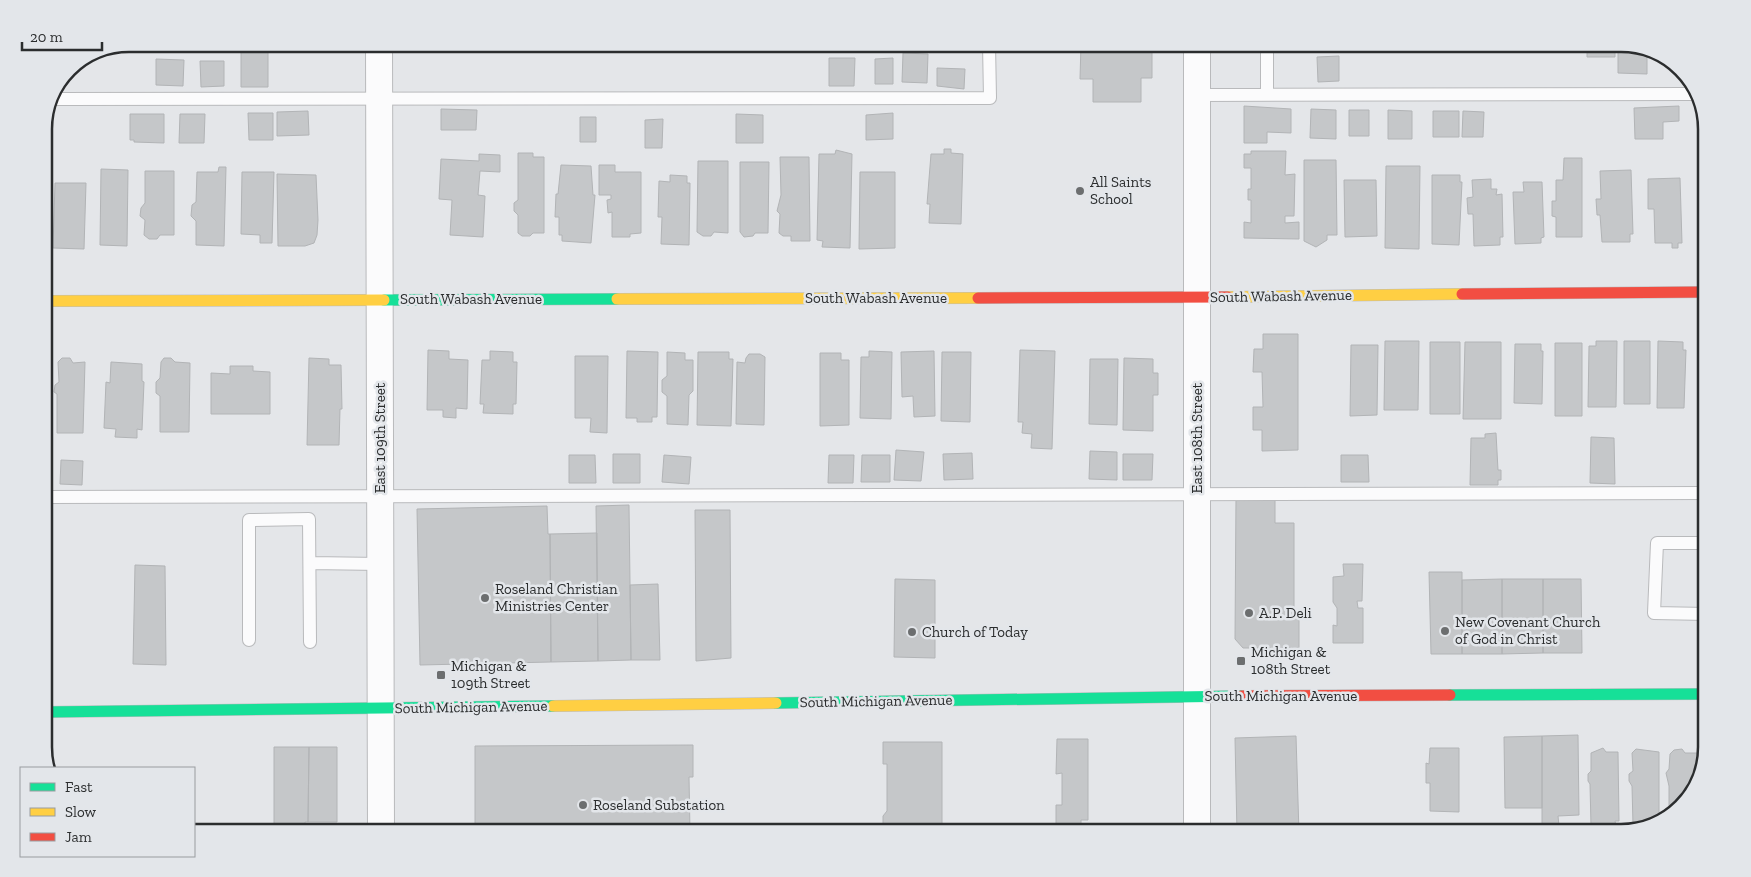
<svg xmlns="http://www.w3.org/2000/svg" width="1751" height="877" font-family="'Zilla Slab',serif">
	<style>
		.building { fill: #c5c7c9; stroke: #b2b4b6 }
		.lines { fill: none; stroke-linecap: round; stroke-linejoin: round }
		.lane-casing { stroke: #b9babc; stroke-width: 14 }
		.street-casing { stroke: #b9babc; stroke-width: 28 }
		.fast-casing { stroke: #b9babc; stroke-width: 12 }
		.slow-casing { stroke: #b9babc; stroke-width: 12 }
		.jam-casing { stroke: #b9babc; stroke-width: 12 }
		.lane { stroke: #fbfbfc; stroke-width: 12 }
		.street { stroke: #fbfbfc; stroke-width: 26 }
		.fast { stroke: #16e098; stroke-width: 11 }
		.slow { stroke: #ffcf43; stroke-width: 11 }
		.jam { stroke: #f24e42; stroke-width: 11 }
		.poi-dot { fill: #6c6e6f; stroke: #e3e6ea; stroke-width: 2 }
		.labels { text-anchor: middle; stroke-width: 5; stroke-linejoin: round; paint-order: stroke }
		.poi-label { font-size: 15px; fill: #2b2d2e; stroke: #e3e6ea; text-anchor: start }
		.street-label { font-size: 15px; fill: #2b2d2e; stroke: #e3e6ea }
		.rim { fill: none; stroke: #2b2d2e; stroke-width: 2.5 }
	</style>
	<rect width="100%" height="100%" fill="#e4e6e9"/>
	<path class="building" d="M1081,44H1152V78H1141V102H1093V79H1080Z
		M1587,44H1615V57H1587Z
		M1618,45L1647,50V74L1618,73Z
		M241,48L268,49V87H241Z
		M903,53L928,54L927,83L902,82Z
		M1339,56V81L1318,82L1317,57Z
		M829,58H855L854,86H829Z
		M893,58V84H875V59Z
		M156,59L184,60L183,86L156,85Z
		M200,61H224V86L201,87Z
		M937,68L965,69L964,89L937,86Z
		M1244,106L1291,109V133L1267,132V143H1244Z
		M1679,106V121L1663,122V139H1635L1634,108Z
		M441,109L477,110L476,130H441Z
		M1311,109L1336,110V139L1310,138Z
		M1349,110H1369V136H1349Z
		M1388,110L1412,111V139H1388Z
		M308,111L309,135L277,136V112Z
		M1433,111H1459V137H1433Z
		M1463,111L1484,112L1483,137H1462Z
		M248,113H273V140H249Z
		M893,113V139L866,140V115Z
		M130,114H164V143L134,142V140H130Z
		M180,114H205L204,143H179Z
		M736,114L763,115V143H736Z
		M580,117H596V142H580Z
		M663,119L662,148H645V120Z
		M944,149H951V153L963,154L961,224L929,223L930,204H927L931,154H944Z
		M836,150L852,154L850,248L822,247L823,241L817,240L819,154H835Z
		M1251,151H1286L1285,175L1295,174L1294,216H1285V223L1299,222V239L1244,238V222L1251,223V200H1248V189H1251V168H1244V154H1251Z
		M518,153H533V157H544V233H533L530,236H522L518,233V215L514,211V203L518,200Z
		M479,154L500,155V172L480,171L478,195L485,196L483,237L450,235L452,200L439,199L441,159L479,161Z
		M780,157H809L810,241H791V236H783L779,233L780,214L777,211L781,195Z
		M1564,158H1582V237H1556V217L1552,216V201H1556V180H1563Z
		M1304,160H1336L1337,235H1327V240L1316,247L1304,241Z
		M698,161H728V233L714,232L711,236H703L697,232Z
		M740,162H769L768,233H755L753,236L744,237L740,232Z
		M561,165L591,166L593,195H595L591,243L562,241V235H559V217H555L556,194H558Z
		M599,165H615V172H641V233L630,234V237H612V212L608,213L607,200L611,199V195H599Z
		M1386,166H1420L1419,249L1385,248Z
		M219,167H226L224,246L196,245V221L191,216L192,205L196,202L197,172H218Z
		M101,169L128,170L127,246L100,245Z
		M1631,170L1633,234H1630V242H1602L1600,215H1597L1596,199H1601L1600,171Z
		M145,171H174V235H160L157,239H149L144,235L145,220L140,216L141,208L145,203Z
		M44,172H47V240H44Z
		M242,172H274L272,243H260V235L241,234Z
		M860,172H895V248L859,249Z
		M277,174L316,175L318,220L317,235L314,243L305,246H278Z
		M670,175L687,176V183H690L689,245L661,244L662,217H658L659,181L670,182Z
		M1432,175H1460V182H1462L1459,245L1432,244Z
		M1680,178L1682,243H1678V248H1672V243H1655L1654,209H1648V179Z
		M1491,179V189H1497L1496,195L1502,194L1503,237H1500V245L1474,246L1473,214H1468L1467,198L1473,197L1472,180Z
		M1344,180H1376L1377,236L1345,237Z
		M1523,182H1542L1544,237L1541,238V243L1515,244L1513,192H1524Z
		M55,183H86L84,249L53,248Z
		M1263,334H1298V450L1262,451V430H1253V407H1263L1262,372H1253L1254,349H1263Z
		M1385,341H1419L1418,410H1384Z
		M1596,341H1617L1616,407H1588L1589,346H1596Z
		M1624,341H1650V404H1624Z
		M1658,341L1683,342V350H1686L1684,408H1657Z
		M1430,342H1460V414H1430Z
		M1465,342H1501V419H1463Z
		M1555,343H1582V416H1555Z
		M1515,344H1541V351H1543L1542,404L1514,403Z
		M1701,344H1707V404H1701Z
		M1351,345H1378L1377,415L1350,416Z
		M428,350L449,351V359L468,360L467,409L456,408V418L443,417V410H427Z
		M1020,350L1055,351L1052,449L1031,448L1032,434L1022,433L1023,422H1018Z
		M490,351L513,352V362H517L516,404H513V414L483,413L484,404H480L482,360H490Z
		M627,351L658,352L657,417H652V422H637V418H626Z
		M869,351L892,352L891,419L860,418L861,357H869Z
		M934,351L935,416L914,417L913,396L902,397L901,352Z
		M667,352L685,353V360H693V391L689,395L688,425L667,424V396L662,392V380L667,376Z
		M698,352H729V359H733L731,426L697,425Z
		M942,352H971L970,422L941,421Z
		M820,353H841V360H849V425L820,426Z
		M749,354H760L765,357L764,425L736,424L737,362L745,363L746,358Z
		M575,356H608L607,433L590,432L591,418H575Z
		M62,358H70L73,363L85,362L83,433H57V394L54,392L55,385L59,382L58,362Z
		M164,358H171L175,362L190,363L189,432H160V396L156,393V382L160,378L161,362Z
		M309,358L329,359V365H341L342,409H340L339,445H307Z
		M1124,358L1153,359V373H1158V395H1153V431L1123,430Z
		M1090,359H1118L1117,425L1089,424Z
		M111,362L142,364V381L144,382L142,430L137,429V438L115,437L116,429L104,428L106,382L110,383Z
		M230,366H253V371L270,372V414H211V373L230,374Z
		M1496,433L1498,470H1501V480H1498V485H1470L1471,438H1485V434Z
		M1591,437L1614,438L1615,484L1590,483Z
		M896,450L924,452L921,481L894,480Z
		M1090,451L1117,452V480L1089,479Z
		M972,453L973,479L944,480L943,454Z
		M613,454H640V483H613Z
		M1123,454H1153L1152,480H1123Z
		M569,455H595L596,483H569Z
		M664,455L691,457L689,484L662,482Z
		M829,455H854L853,483H828Z
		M862,455H890V482H861Z
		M1341,455H1368L1369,482H1341Z
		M61,460L83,461L82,485L60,484Z
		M1236,498H1275V523H1294V614L1299,620V648H1243L1235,639Z
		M629,505L631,660L598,661L596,506Z
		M547,506L548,534H550L551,662L420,665L417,509Z
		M695,510H730L731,658L696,661Z
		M597,533L598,661L551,662L550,534Z
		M1343,564H1363L1362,601H1357L1358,608H1363V643H1333V625L1337,626V608L1333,602V577L1344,576Z
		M135,565L165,566L166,665L133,664Z
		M1429,572H1462V654H1431Z
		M895,579L935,580V658L894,657Z
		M1502,579H1543V653L1502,654Z
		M1502,579V654H1462V580Z
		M1543,579H1581L1582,653H1543Z
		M658,584L660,660H631L630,585Z
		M1578,735L1579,815L1558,816L1559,826L1542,827V736Z
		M1296,736L1299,833H1237L1235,738Z
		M1542,736V808H1505L1504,737Z
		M1057,739H1088V820H1081V831H1088V833H1056V805H1062V773L1056,774Z
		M883,742H942V830L883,833V816L887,811V764H883Z
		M693,745V777H689L690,833H475V746Z
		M274,747H309L308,822H305V833H274Z
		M309,747H337V822H308Z
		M1430,748H1459V812L1430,811V783H1426V763L1429,764Z
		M1603,748L1606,752H1618L1619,821H1615L1616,826H1591L1590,784L1588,781V774L1591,771V753Z
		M1636,749L1659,752V822L1649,825H1633L1632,786L1629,781V774L1633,771L1632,753Z
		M1682,749L1685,753H1699V783L1669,818V786L1666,773L1669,769L1670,754L1674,750Z"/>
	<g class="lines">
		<defs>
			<path id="lane" d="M1197,95L1697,94
				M1267,95V44
				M55,99L990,98L989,44
				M44,497L1707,493
				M1707,543H1657L1654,613L1707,614
				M310,563L380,564
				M249,640V520L309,519L310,642"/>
			<path id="street" d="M379,44L381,833
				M1197,833V44"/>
			<path id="fast" d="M384,300L617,299
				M1450,695L1707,694
				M776,703L1241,696
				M44,712L553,706"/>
			<path id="slow" d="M1228,297L1462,294
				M617,299L978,298
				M44,301L384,300
				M553,706L776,703"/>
			<path id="jam" d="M1462,294L1707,292
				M978,298L1228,297
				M1241,696L1450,695"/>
		</defs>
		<use href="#lane" class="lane-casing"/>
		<use href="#street" class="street-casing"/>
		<use href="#fast" class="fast-casing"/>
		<use href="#slow" class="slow-casing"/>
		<use href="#jam" class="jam-casing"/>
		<use href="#lane" class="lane"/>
		<use href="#street" class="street"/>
		<use href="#fast" class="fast"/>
		<use href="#slow" class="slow"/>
		<use href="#jam" class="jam"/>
	</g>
	<g class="poi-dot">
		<circle cx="1080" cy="191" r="5"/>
		<circle cx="485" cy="598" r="5"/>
		<circle cx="1249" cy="613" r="5"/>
		<circle cx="1445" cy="631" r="5"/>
		<circle cx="912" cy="632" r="5"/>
		<rect x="1236" y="656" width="10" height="10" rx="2.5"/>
		<rect x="436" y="670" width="10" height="10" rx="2.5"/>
		<circle cx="583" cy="805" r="5"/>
	</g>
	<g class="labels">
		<g class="poi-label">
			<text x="1090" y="187">All Saints<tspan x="1090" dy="17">School</tspan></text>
			<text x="495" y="594">Roseland Christian<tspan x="495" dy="17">Ministries Center</tspan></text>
			<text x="1259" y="618">A.P. Deli</text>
			<text x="1455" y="627">New Covenant Church<tspan x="1455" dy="17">of God in Christ</tspan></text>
			<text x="922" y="637">Church of Today</text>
			<text x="1251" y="657">Michigan &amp;<tspan x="1251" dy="17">108th Street</tspan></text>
			<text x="451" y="671">Michigan &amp;<tspan x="451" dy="17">109th Street</tspan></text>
			<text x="593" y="810">Roseland Substation</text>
		</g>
		<g class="street-label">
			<text transform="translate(1281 296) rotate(-1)" y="5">South Wabash Avenue</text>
			<text x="876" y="303">South Wabash Avenue</text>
			<text x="471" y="304">South Wabash Avenue</text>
			<text transform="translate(380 438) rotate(-90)" y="5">East 109th Street</text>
			<text transform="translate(1197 438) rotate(-90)" y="5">East 108th Street</text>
			<text x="1281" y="701">South Michigan Avenue</text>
			<text transform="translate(876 701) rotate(-1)" y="5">South Michigan Avenue</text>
			<text transform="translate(471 707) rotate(-1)" y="5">South Michigan Avenue</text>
		</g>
	</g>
	<path d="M0 0H1751V877H0ZM129 52H1621A77 77 0 0 1 1698 129V747A77 77 0 0 1 1621 824H129A77 77 0 0 1 52 747V129A77 77 0 0 1 129 52Z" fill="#e3e6ea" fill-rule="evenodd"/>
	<path class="rim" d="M129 52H1621A77 77 0 0 1 1698 129V747A77 77 0 0 1 1621 824H129A77 77 0 0 1 52 747V129A77 77 0 0 1 129 52Z"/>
	<rect x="20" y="767" width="175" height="90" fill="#e3e6ea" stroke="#999c9f"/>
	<rect x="30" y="783" width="25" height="8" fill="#16e098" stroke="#999c9f"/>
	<text x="65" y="792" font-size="15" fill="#2b2d2e">Fast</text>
	<rect x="30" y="808" width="25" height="8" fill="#ffcf43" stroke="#999c9f"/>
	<text x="65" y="817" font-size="15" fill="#2b2d2e">Slow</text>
	<rect x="30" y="833" width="25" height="8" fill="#f24e42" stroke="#999c9f"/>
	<text x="65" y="842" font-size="15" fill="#2b2d2e">Jam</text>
	<path d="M22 42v8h80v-8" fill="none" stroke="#2b2d2e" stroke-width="2.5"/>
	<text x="30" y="42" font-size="15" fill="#2b2d2e" stroke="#e3e6ea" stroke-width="4" paint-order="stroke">20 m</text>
</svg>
